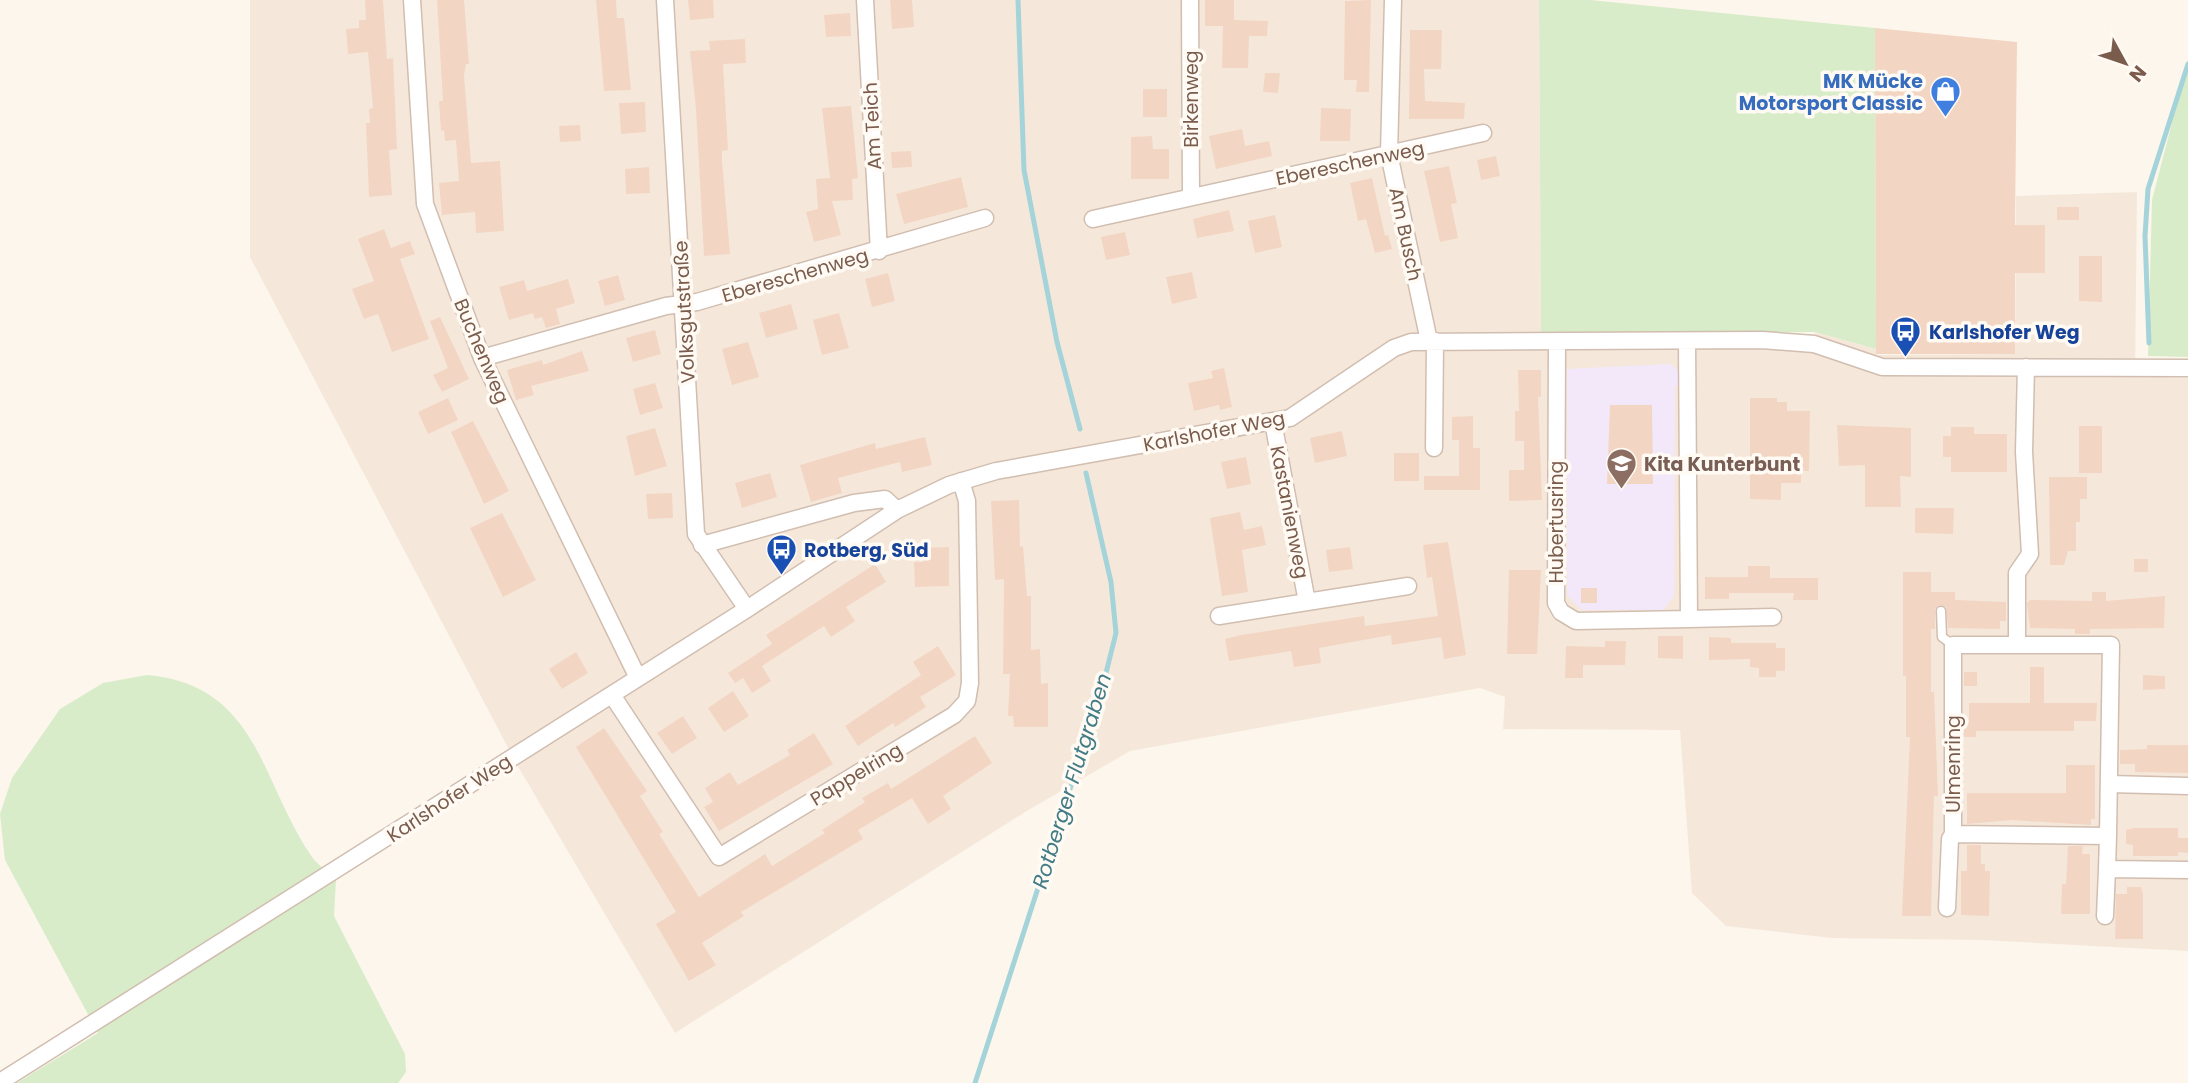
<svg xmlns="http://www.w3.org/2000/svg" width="2188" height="1083" font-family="Poppins,sans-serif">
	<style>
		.residential { fill: #f5e8da }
		.education { fill: #f3e8fa }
		.green { fill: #d8ecc9 }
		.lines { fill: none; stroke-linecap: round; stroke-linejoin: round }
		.stream { stroke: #a5d3da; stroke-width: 5 }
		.building { fill: #f3d5c3 }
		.service-casing { stroke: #d1beb0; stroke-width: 11 }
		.minor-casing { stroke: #d1beb0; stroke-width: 19 }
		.service { stroke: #fff; stroke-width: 8 }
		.minor { stroke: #fff; stroke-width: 16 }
		.labels { text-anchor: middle; stroke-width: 7; stroke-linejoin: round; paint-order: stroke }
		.shop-label { font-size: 19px; font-weight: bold; fill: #366cbe; stroke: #fffaf3; text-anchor: end }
		.street-label { font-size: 19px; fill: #7a5c4d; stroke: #fffaf3 }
		.transit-label { font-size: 19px; font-weight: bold; fill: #164399; stroke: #fffaf3; text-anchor: start }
		.education-label { font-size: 19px; font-weight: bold; fill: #785e54; stroke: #fffaf3; text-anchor: start }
		.water-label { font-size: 21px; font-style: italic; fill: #437c86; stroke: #fffaf3 }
	</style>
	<rect width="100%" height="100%" fill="#fdf6ec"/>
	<path class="residential" d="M250,0H1539L1541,333L1557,341L1814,343L1815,332L1876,349L1877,355L2015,354L2016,196L2137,192L2135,376L2188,378V951L1982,940L1832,938L1726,926L1692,893L1680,730L1503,729L1505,697L1480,688L1130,751L1025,812L675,1033L516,763L250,257Z"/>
	<path class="education" d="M1670,364L1678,370V386L1675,387L1674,596L1663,610H1582L1567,595V369Z"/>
	<path class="green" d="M1539,0H1590L1875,28L1876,349L1815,332L1541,333Z
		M2188,61V357L2148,356L2152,200Z
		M147,675C259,685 260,782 312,857C318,865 328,872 336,879L334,916L405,1054L406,1072L398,1083H17L98,1033L5,860L0,814L12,778L60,709L103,683Z"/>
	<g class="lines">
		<path class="stream" d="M1018,0L1024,170L1057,342L1080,429
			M2149,343L2145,236L2148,189L2188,64
			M975,1083L1101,693L1116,633L1111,582L1086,473"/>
	</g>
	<path class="building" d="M365,0H383L387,59L393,58L397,149L389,150L392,195L369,197L366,123H370L369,109L373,108L368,52L348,54L346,29L359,28V20H366Z
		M437,0H464L469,64H466L464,75L471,163L500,161L504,231L476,233L475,212L442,215L439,183L459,181L456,140L445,141L444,130L441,131L439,101H443Z
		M596,0H616L617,18H624L631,90L604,91Z
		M688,0H713L714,18L690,20Z
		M890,0H912L914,27L892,29Z
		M1205,0H1234V20L1268,21L1267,36H1249L1248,68H1222L1223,26H1205Z
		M1371,0L1369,92H1356L1357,80H1344L1345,1Z
		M850,13L851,36L826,37L824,15Z
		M1875,28L2017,42L2015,225H2045V273H2015V354H1876Z
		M1410,30H1442L1441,69H1424L1425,101L1465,103L1464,119H1409Z
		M745,39L746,63L723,64L728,150L722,151V161L730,254L704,256L696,109L690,51L710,50L709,41Z
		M1265,73H1280L1278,93L1263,92Z
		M1143,89H1167V117H1143Z
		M645,102L646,132L621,134L619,103Z
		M851,106L858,178L852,179L853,200L832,201L841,235L814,242L806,212L818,209L816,179L830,178L822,108Z
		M1321,108L1351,109L1350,141H1320Z
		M580,125L581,141L560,142L559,126Z
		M1242,129L1245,146L1269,141L1272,156L1216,169L1209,136Z
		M1152,136L1153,149H1169V179H1131V137Z
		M911,151L912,167L892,168L891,152Z
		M1496,156L1500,176L1481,180L1477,160Z
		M1449,166L1457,203L1451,204L1458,238L1440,242L1424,171Z
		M649,167L650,193L626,194L625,169Z
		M961,177L968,207L904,224L896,194Z
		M1372,178L1385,236L1388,235L1392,249L1375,253L1366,219L1358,221L1350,183Z
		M2057,207H2079V220H2057Z
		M1229,210L1234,231L1197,238L1193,219Z
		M1275,215L1282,247L1255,253L1248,221Z
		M384,229L391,248L410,241L415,254L400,259L429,339L392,352L378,314L364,319L352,289L374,281L358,239Z
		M1125,232L1130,255L1106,260L1101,237Z
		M2079,256H2102V302L2079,301Z
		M1192,272L1197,298L1172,304L1166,277Z
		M888,273L895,301L872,307L865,279Z
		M618,275L625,300L605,306L598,281Z
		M568,279L575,303L556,309L560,324L546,328L542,317L535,319L533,313L509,320L499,287L524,280L527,291Z
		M791,304L798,329L766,338L759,313Z
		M839,313L849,348L822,355L813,320Z
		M440,317L469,379L442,392L433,375L448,368L430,321Z
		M655,330L661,354L633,362L626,338Z
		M748,342L759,377L732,385L722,349Z
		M582,351L589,371L531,386L534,395L516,400L507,370L542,360L543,365Z
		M1224,368L1232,407L1220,410L1219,405L1194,411L1188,383L1213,378L1211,371Z
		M1518,370H1541V397H1538L1542,500L1509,501V470H1524V441H1515V411H1519Z
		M655,383L663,408L640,415L633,389Z
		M448,398L458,420L428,434L418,412Z
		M1750,398H1777V402H1787V411H1810L1809,471H1801V483H1781V500L1750,499Z
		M1610,405H1652L1653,484H1607Z
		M1473,416V448H1480V490H1424V476H1459V440H1452V417Z
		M473,421L509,491L484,504L451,432Z
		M1837,425L1911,428V477L1900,476L1901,507H1865V465L1839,466Z
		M2079,426H2102V473H2079Z
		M1951,427H1974V434H2007V472H1951V457H1943V436H1951Z
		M655,428L667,466L635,476L626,436Z
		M1342,431L1347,456L1315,463L1310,438Z
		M925,437L932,465L902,472L900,462L838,478L842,493L811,502L800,465L875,443L876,449Z
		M1394,453H1419V481H1394Z
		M1246,457L1251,484L1227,489L1221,462Z
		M770,473L777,497L742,508L735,483Z
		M2049,477H2087V499H2080V522H2076V551H2068L2064,565H2050Z
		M672,493L673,518L648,519L646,494Z
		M1019,500L1020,547L1023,546L1027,596H1031V650L1040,649L1041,684L1048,683V727H1014L1013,716H1008L1010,674H1003L1004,579L995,580L991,501Z
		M1915,508H1954L1953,534L1915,533Z
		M1240,512L1244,530L1262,526L1266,545L1242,550L1248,592L1222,596L1210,518Z
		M502,513L536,580L503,597L470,528Z
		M1448,542L1466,655L1444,659L1441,637L1392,645L1391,635L1319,648L1321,663L1294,667L1291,651L1229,661L1225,639L1241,635L1364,616L1365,626L1438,616L1432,577L1427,578L1423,545Z
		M949,547V586L915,587L914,562H923V548Z
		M1350,547L1353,569L1329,572L1326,550Z
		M2134,559H2148V572H2134Z
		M875,564L886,582L846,607L855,621L831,637L824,626L762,666L771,681L752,693L743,678L735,683L728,673L772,644L766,635Z
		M1748,566H1770V578H1818V600H1793L1794,593H1729V599H1705V577H1748Z
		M1509,570H1541L1537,654H1507Z
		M1903,572H1931V592H1955V600L2006,602V621H2000V629L1948,628L1946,607L1940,605L1935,609V629H1931V692H1934L1938,796H1934L1931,916H1902L1910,737H1906V676H1903Z
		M1581,588H1597V603H1581Z
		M2092,592H2106V601L2165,596L2164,628L2090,629V634H2075V629L2030,628L2027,603L2030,600L2092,601Z
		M1658,636H1683V659L1658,658Z
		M1709,637L1731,638V643H1776V648H1785V671H1776V677H1759V668L1750,667V659L1709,660Z
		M1605,641H1626L1625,665H1583V678H1565L1566,646L1605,647Z
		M938,646L956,675L920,697L926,707L895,727L893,723L858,746L845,726L921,675L913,662Z
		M576,652L588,673L562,689L549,669Z
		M2030,667H2044V703H2097L2096,721H2074V731H1976V737H1964V723H1969V703H2030Z
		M1964,672H1977V686H1964Z
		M2143,675L2165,676V689L2143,690Z
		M733,691L749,716L724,732L708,708Z
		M683,716L697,738L672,754L657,733Z
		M604,728L647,791L640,796L663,832L659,834L699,897L765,854L772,866L825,833L822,830L865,802L862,798L888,783L891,789L975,736L992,763L943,796L951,809L928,824L912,798L858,830L863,839L741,912L744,916L702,943L716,965L689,981L656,924L676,912L576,747Z
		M814,733L833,764L719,831L704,807L713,802L705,788L730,772L738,785L790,755L787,750Z
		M2147,745H2188V773L2135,772V764H2120V750L2147,749Z
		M2066,765H2095V819H2091V825L2012,820L1967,824V793H2066Z
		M2134,828H2178V838H2188V853L2178,852V856H2133V845L2126,844V830Z
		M1967,845H1981V864H1985V871H1990L1989,916L1961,915V871H1967Z
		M2068,846H2083L2082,854H2090V914H2061L2062,884H2066Z
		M2127,887H2141L2143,894V939H2115L2116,894H2127Z"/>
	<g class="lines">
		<defs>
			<path id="service" d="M1941,611L1942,637L1953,645"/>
			<path id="minor" d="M412,0L425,204L482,358L638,678
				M665,0L696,534L747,609
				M865,0L879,251
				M1190,0L1191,197
				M1393,0L1389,154L1429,341
				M1093,219L1483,133
				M1557,341L1556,603L1561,612L1576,621L1689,619L1687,341
				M482,358L666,306L697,302L985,218
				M1273,422L1307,602L1408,586
				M1434,448L1435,341
				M702,545L854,503L885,499L897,510
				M1219,616L1307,602
				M1689,619L1773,617
				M2017,644V573L2030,554L2024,452L2026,367
				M1953,645H2111L2108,836L1953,834Z
				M612,695L719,857L954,715L967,701L970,683L967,501L961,481
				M2109,784L2188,786
				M2108,836L2107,869L2188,870
				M1947,908L1950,839L1953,834
				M2105,916L2107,869
				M0,1082L747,609L897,510L949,485L996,471L1290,418L1394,348L1411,342L1762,340L1814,344L1882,367L2188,368"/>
		</defs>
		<use href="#service" class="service-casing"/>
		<use href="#minor" class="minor-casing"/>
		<use href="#service" class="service"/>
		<use href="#minor" class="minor"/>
	</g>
	<defs>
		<symbol id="shop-pin" viewBox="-11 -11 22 30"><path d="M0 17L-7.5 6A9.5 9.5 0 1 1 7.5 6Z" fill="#3f7fe0" stroke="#fffaf3"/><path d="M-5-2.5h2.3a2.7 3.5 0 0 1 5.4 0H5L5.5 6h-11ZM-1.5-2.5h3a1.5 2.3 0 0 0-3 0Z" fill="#fff"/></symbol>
		<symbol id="bus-pin" viewBox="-11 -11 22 30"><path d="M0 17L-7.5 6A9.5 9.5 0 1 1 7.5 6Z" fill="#1a4fb4" stroke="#fffaf3"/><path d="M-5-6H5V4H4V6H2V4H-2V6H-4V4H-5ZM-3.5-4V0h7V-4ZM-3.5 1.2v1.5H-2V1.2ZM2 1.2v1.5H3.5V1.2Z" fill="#fff"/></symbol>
		<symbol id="school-pin" viewBox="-11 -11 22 30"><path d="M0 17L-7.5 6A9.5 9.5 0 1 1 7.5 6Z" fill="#8d6e63" stroke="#fffaf3"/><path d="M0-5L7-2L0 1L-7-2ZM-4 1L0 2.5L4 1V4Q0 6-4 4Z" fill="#fff"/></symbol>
	</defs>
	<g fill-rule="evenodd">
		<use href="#shop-pin" x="1928" y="74" width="35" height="47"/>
		<use href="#bus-pin" x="1888" y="314" width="35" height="47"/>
		<use href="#school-pin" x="1604" y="446" width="35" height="47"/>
		<use href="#bus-pin" x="764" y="532" width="35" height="47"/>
	</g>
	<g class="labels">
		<g class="shop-label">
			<text x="1923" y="88">MK Mücke<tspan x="1923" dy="22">Motorsport Classic</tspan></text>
		</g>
		<g class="street-label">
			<text transform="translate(1191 99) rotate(-90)" y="7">Birkenweg</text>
			<text transform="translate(872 126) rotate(-93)" y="7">Am Teich</text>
			<text transform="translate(1350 163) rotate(-12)" y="7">Ebereschenweg</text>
			<text transform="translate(1406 234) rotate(78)" y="7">Am Busch</text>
			<text transform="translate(795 275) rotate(-16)" y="7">Ebereschenweg</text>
			<text transform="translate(684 312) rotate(-93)" y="7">Volksgutstraße</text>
			<text transform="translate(482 351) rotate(67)" y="7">Buchenweg</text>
			<text transform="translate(1214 431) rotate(-11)" y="7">Karlshofer Weg</text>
			<text transform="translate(1290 512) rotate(79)" y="7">Kastanienweg</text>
			<text transform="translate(1556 522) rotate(-90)" y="7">Hubertusring</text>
			<text transform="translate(1953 764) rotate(-90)" y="7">Ulmenring</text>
			<text transform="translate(856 774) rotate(-31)" y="7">Pappelring</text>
			<text transform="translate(449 798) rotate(-33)" y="7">Karlshofer Weg</text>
		</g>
		<g class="transit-label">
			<text x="1929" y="339">Karlshofer Weg</text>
			<text x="804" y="557">Rotberg, Süd</text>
		</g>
		<g class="education-label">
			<text x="1644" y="471">Kita Kunterbunt</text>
		</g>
		<g class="water-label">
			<text transform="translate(1072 781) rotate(-73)" y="7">Rotberger Flutgraben</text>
		</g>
	</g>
	<g transform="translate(2125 63) rotate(130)" stroke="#fffaf3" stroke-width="5" paint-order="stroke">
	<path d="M0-5L12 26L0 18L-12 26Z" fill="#7a5c4d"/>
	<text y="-10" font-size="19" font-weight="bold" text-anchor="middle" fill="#7a5c4d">N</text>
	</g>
</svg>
